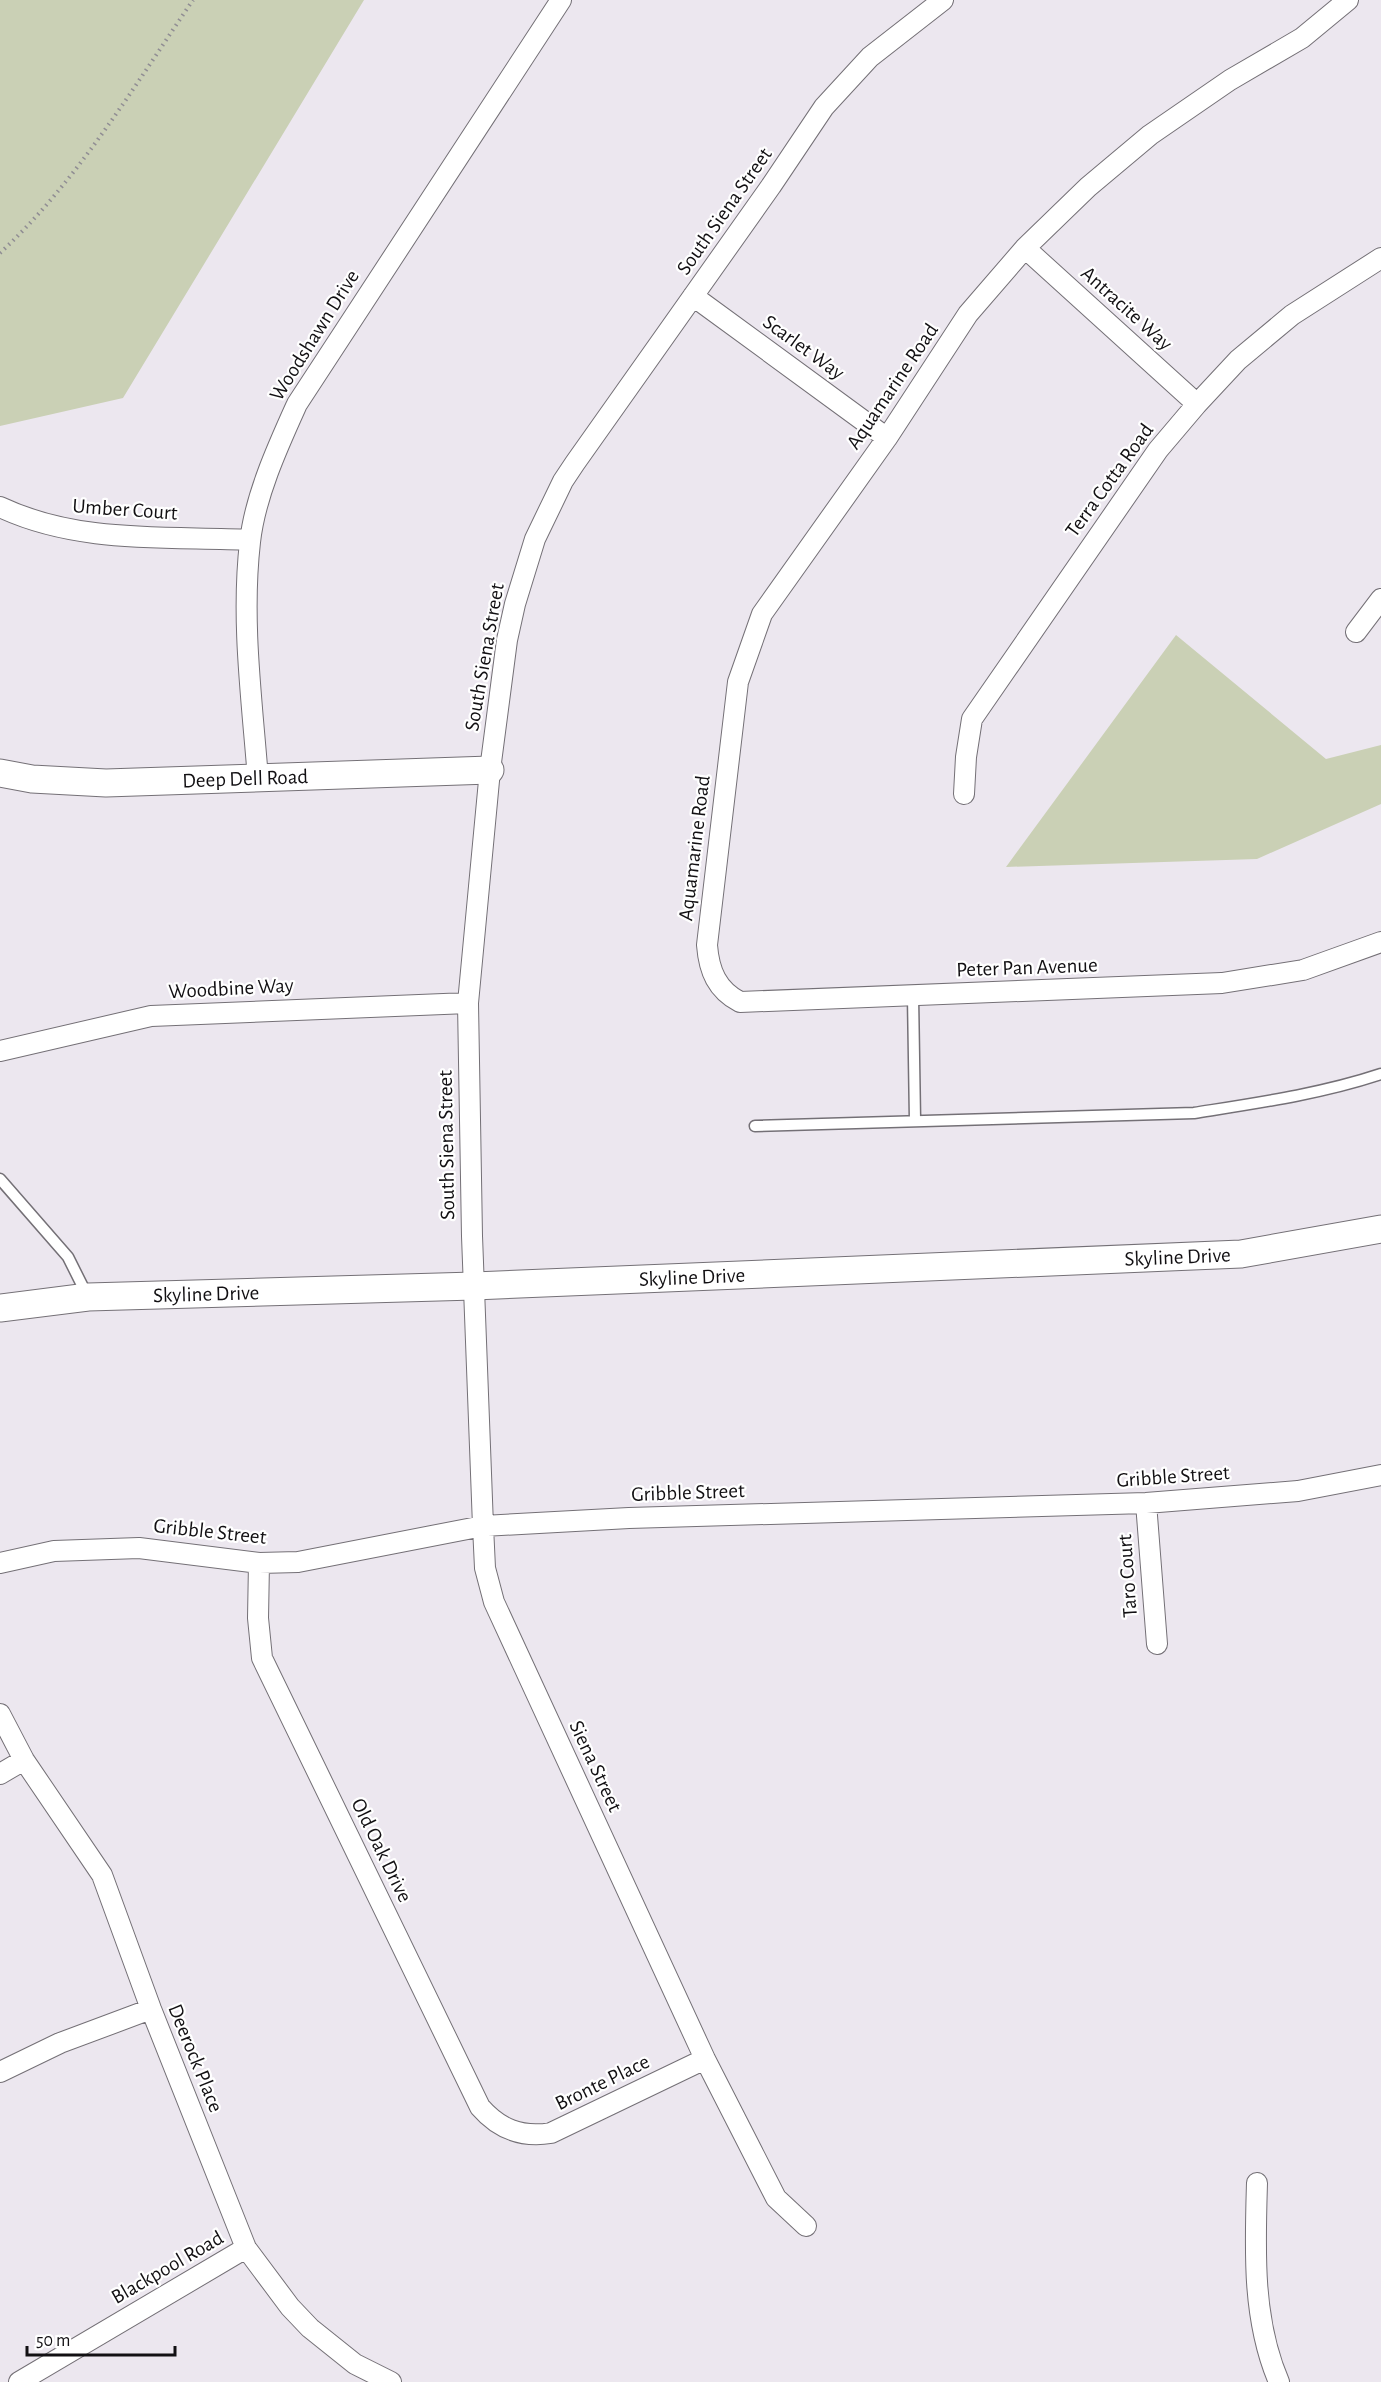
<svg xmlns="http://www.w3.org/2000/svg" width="1381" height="2382" font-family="'Alegreya Sans',sans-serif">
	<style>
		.green { fill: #cad0b5 }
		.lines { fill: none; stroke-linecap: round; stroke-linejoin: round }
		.lane-casing { stroke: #747076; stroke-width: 13 }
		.street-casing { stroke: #747076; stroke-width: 22 }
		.secondary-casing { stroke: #747076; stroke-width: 29 }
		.path { stroke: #908d93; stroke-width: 4; stroke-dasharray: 1.5 4.5; stroke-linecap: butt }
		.lane { stroke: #fff; stroke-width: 10 }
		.street { stroke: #fff; stroke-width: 20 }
		.secondary { stroke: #fff; stroke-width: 27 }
		.labels { text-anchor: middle; stroke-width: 4.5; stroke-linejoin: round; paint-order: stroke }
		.street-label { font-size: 21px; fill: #121013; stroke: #fff }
	</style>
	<rect width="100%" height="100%" fill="#ece7ef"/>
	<path class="green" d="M0,0H364L123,398L0,426Z
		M1176,635L1326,759L1381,745V804L1257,859L1006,867Z"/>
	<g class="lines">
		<defs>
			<path id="lane" d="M913,996L915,1120
				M755,1126L1194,1113C1257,1103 1321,1094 1381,1074
				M0,1179L68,1257L88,1297"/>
			<path id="street" d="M1348,0L1302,38L1230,80L1150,135L1088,187L1025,248L968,314L887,438L762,614L738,682L707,945C709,971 717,990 740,1002L1222,983L1303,970L1381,942
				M1025,248L1197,404
				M693,296L887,438
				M0,507C78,544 166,536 250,540
				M1356,632L1381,599
				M258,779C252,700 241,621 250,542C255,496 278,446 297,404L561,0
				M964,794L966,757L972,719L1158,450L1197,404L1238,360L1292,315L1381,258
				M0,1051L151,1016L468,1003
				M1146,1503L1157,1644
				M0,1563L54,1551L139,1548L259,1563L298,1562L483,1526L629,1518L1146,1503L1298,1491L1381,1475
				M259,1563L258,1618L262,1658L480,2107C499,2129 521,2138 551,2133L705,2059
				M0,1714L24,1760L102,1875L151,2009L246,2248L290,2307L310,2328L355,2364L391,2382
				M0,1774L24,1760
				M0,2072L60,2043L151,2009
				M1257,2183C1255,2249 1252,2320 1279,2382
				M806,2226L776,2198L705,2059L494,1602L485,1568L483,1526L472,1236L468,1003L490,770L507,640L515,604L535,539L563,481L575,463L771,186L824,107L870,57L943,0
				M19,2382L246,2248"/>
			<g id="secondary">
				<path id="s1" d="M0,773L32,779L106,783L490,770"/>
				<path id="s2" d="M0,1308L88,1297L474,1286L1241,1254L1381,1229"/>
			</g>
		</defs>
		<use href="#lane" class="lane-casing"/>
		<use href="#street" class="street-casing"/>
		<use href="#secondary" class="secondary-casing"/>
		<path class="path" d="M0,253C76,183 135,85 193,0"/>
		<use href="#lane" class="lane"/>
		<use href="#street" class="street"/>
		<use href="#secondary" class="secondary"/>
	</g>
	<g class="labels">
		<g class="street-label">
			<text transform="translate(724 211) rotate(-55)" y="7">South Siena Street</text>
			<text transform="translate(1127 308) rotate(42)" y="7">Antracite Way</text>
			<text transform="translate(314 335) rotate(-58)" y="7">Woodshawn Drive</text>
			<text transform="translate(804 347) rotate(36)" y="7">Scarlet Way</text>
			<text transform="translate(892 386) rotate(-56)" y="7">Aquamarine Road</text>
			<text transform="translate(1109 480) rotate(-54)" y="7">Terra Cotta Road</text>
			<text transform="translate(125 509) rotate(4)" y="7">Umber Court</text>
			<text transform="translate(484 657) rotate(-80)" y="7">South Siena Street</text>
			<text dy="7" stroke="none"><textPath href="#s1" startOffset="246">Deep Dell Road</textPath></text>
			<text transform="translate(694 848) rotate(-83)" y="7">Aquamarine Road</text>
			<text transform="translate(1027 967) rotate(-2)" y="7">Peter Pan Avenue</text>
			<text transform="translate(231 988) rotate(-3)" y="7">Woodbine Way</text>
			<text transform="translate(446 1145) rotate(-91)" y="7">South Siena Street</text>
			<text dy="7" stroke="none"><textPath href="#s2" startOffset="1179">Skyline Drive</textPath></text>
			<text dy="7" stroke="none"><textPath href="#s2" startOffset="693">Skyline Drive</textPath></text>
			<text dy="7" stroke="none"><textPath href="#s2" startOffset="207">Skyline Drive</textPath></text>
			<text transform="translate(1173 1476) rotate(-4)" y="7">Gribble Street</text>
			<text transform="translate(688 1492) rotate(-2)" y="7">Gribble Street</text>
			<text transform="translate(210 1531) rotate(6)" y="7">Gribble Street</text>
			<text transform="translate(1127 1576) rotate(-94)" y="7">Taro Court</text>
			<text transform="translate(596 1766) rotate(65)" y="7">Siena Street</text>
			<text transform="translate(382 1850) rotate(64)" y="7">Old Oak Drive</text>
			<text transform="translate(196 2058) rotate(68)" y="7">Deerock Place</text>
			<text transform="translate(602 2082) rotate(-26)" y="7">Bronte Place</text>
			<text transform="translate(167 2267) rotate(-30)" y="7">Blackpool Road</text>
		</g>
	</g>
	<path d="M27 2346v9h148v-9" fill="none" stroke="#121013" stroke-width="3"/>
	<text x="36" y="2346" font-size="18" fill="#121013" stroke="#ffffff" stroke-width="4.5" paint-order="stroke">50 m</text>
</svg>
